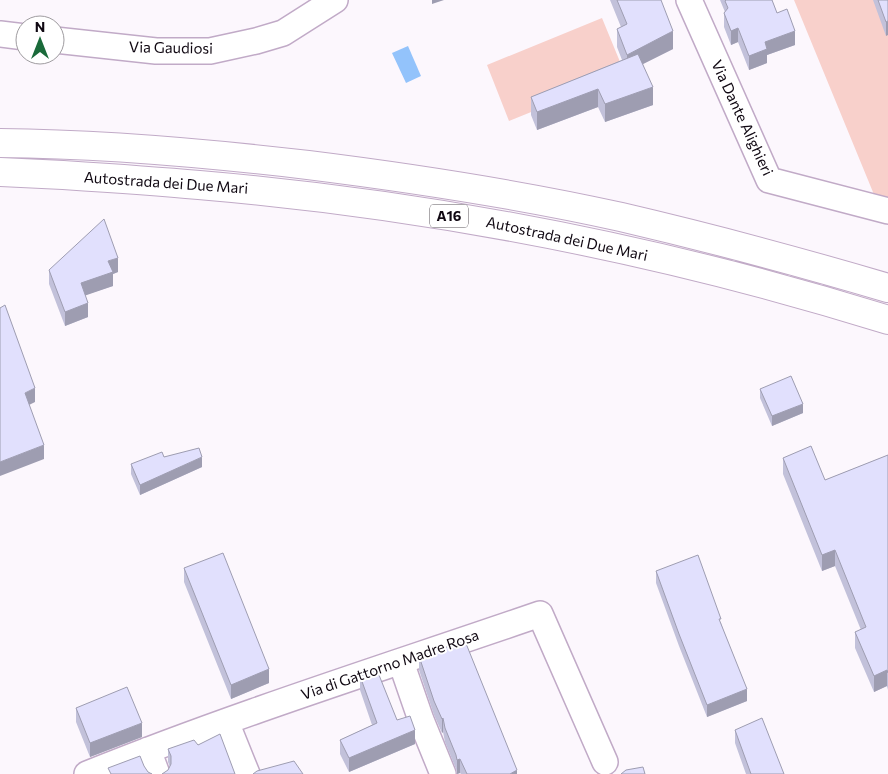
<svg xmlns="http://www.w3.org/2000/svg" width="888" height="774" font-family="Commissioner,sans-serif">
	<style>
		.green { fill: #f8d0cb }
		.water { fill: #93c3fb }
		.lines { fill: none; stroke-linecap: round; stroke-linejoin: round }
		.minor-casing { stroke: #c1aac7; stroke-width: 28 }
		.highway-casing { stroke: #c1aac7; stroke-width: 30 }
		.minor { stroke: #fff; stroke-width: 25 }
		.highway { stroke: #fff; stroke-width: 28 }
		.wall { fill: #c2c1da }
		.shaded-wall { fill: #9e9db1 }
		.building { fill: #e1e0fd; stroke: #9e9db1 }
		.labels { text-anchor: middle; stroke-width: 4; stroke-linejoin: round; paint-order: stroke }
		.shield { fill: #fff; stroke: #585259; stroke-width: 1 }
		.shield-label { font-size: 14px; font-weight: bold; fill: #100812 }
		.street-label { font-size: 15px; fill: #100812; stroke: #fff }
	</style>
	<rect width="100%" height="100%" fill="#fcf7fd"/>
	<path class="green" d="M794,0H888V200L875,197Z
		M602,18L625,74L509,121L487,65Z"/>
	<path class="water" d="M408,46L421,76L406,83L392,53Z"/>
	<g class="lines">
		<defs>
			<path id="minor" d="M689,0L769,180L888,211
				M0,34L25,37
				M55,40L156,51H210L256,41L283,33L335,0
				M401,662L421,720L443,774
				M226,722L247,774
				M148,750L157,774
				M87,774C236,714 389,666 540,614L605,762"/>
			<path id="highway" d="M0,143C103,144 206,153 308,165C412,178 517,194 621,217C711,238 800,262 888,288
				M0,172C21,173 42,174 63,175C109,178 154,181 199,185C433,205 664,250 888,320"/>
		</defs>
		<use href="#minor" class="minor-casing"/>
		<use href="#highway" class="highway-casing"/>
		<use href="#minor" class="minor"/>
		<use href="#highway" class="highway"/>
	</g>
	<path class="wall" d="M610,0H661L673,49L643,64L653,105L605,122L598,107L537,130L531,115V97L622,60L617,47V29L621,27Z
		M720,0H772L777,13L795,45L767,55V63L749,70L738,42L731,45L724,27V13L725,12Z
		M873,0H888L886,36Z
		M49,270L118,272L113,274V286L85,295L88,317L65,326L49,284Z
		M760,389L803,413L772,426L760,398Z
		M888,455V690L887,686L874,692L855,648V632L861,630L835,566L822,571L783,474V458L825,480Z
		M131,464L202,467L140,495L131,474Z
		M184,568L269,683L231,699L184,582Z
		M656,571L721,623L747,701L707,717L679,646L656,583Z
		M419,656L517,774H461L460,773L457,774L456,769L445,742L443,732L442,733L434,715L419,670Z
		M360,676L397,720L415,744L349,772L340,754V740L372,725L360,690Z
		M76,708L142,737L90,757L76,722Z
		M735,730L784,774H746L735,743Z
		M198,745L168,770L170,767L168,762V749Z"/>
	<path class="shaded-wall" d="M432,0H444L432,4Z
		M888,21V35L886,36V22Z
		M738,28V42L731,45V31Z
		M673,31V49L627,72V55Z
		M795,31V45L767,55V63L749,70V56L765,42Z
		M653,87V105L605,122V104Z
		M598,89V107L537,130V112Z
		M118,258V272L113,274V286L81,297V283L108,261Z
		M88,303V317L65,326V312Z
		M35,388V402L25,407V393Z
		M803,404V413L772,426V416Z
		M44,445V459L0,476V462Z
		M202,457V467L140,495V485Z
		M835,550V566L822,571V555Z
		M269,669V683L231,699V685Z
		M887,670V686L874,692V676Z
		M747,689V701L707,717V705Z
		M443,718V732L442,733V719Z
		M142,723V737L90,757V743Z
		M415,730V744L349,772V758Z
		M460,759V773L457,774V760Z
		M517,770V774H510Z"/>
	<path class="building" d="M617,0H661L673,31L627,55L617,29L627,24Z
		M726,0H772L777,13L787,9L795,31L765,42L767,49L749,56L738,28L731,31L724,13L728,8L725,1Z
		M878,0H888V21L886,22Z
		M638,54L653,87L605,104L598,89L537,112L531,97Z
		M104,219L118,258L108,261L113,272L81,283L88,303L65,312L49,270Z
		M5,305L35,388L25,393L44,445L0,462V308Z
		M791,376L803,404L772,416L760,389Z
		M811,446L825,480L888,455V673L887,670L874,676L855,632L866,627L835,550L822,555L783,458Z
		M199,448L202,457L140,485L131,464L162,452L164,457Z
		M223,553L269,669L231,685L184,568Z
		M698,555L721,619H719L747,689L707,705L679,634L656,571Z
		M465,641L517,770L510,774H467L460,759L457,760L456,755L445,728L443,718L442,719L434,701L419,656Z
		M377,670L397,720L410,716L415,730L349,758L340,740L377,723L360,676Z
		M127,687L142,723L90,743L76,708Z
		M762,718L784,774H751L735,730Z
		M220,734L235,774H162L168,770L171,764V756L168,749L194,740L198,745Z
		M140,756L144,766L148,772L152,774H111L108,768Z
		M294,761L303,774H253L257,771Z
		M643,767L645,774H621L626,770Z"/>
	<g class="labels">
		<rect class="shield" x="430" y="204.5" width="38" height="23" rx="4"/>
		<g class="shield-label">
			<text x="449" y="221">A16</text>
		</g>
		<g class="street-label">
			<text transform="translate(171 48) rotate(1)" y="5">Via Gaudiosi</text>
			<text transform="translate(742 118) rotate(65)" y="5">Via Dante Alighieri</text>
			<text transform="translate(166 183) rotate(4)" y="5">Autostrada dei Due Mari</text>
			<text transform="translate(567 239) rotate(12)" y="5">Autostrada dei Due Mari</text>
			<text transform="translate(390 665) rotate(-19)" y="5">Via di Gattorno Madre Rosa</text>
		</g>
	</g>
	<g transform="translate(40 40)"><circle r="24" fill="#ffffff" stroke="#9f9ca0"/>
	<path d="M0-4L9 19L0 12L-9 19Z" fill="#1a6a3a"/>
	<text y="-8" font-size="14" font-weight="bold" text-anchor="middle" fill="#100812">N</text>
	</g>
</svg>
